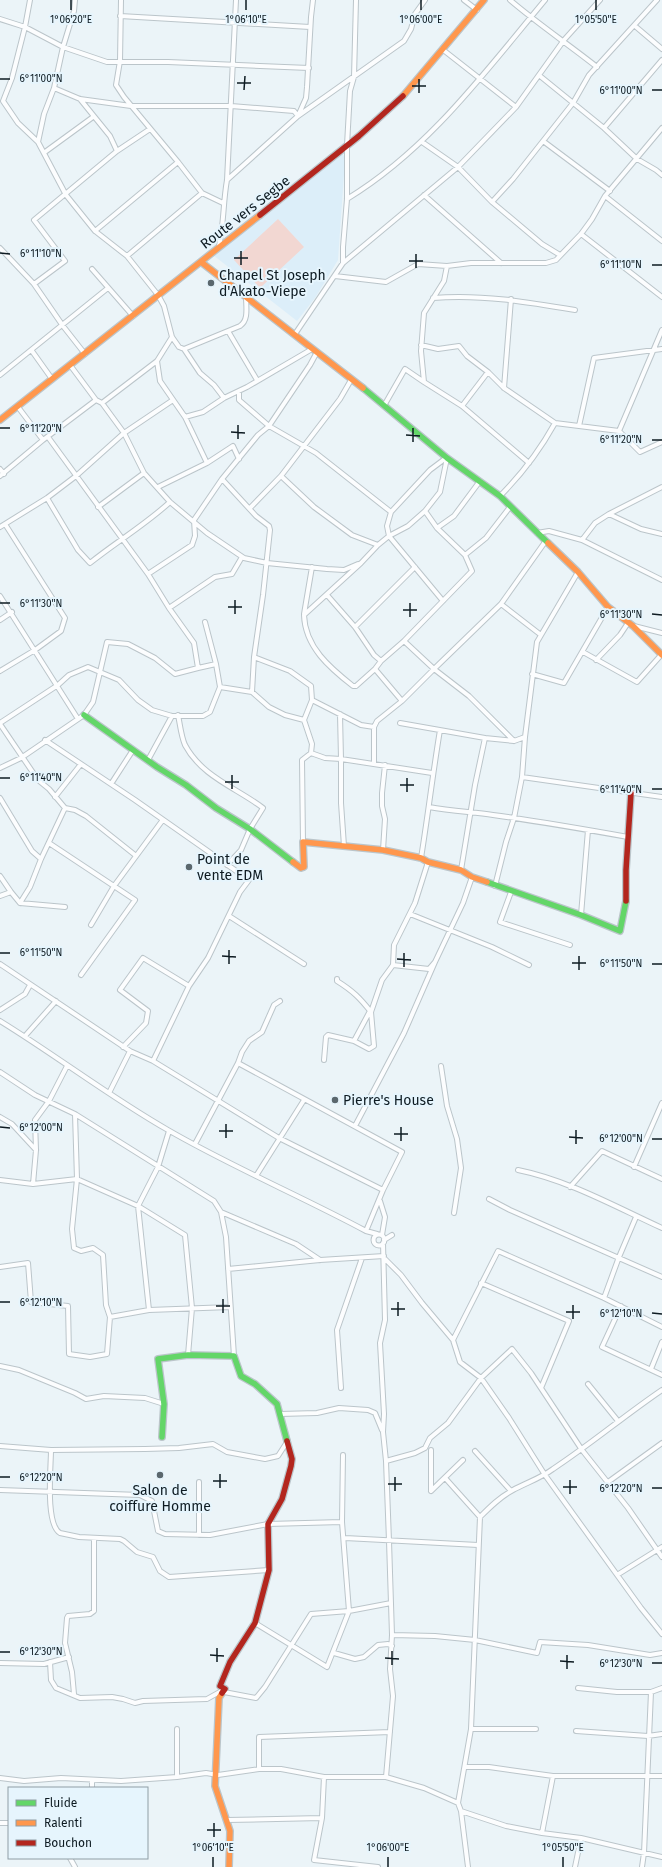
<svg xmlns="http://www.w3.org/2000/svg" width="662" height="1867" font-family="'Fira Sans',sans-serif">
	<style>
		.built { fill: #dceef9 }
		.green { fill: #f2d7d2 }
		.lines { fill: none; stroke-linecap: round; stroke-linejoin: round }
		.street-casing { stroke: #bbc5ca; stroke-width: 6 }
		.fast-casing { stroke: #bbc5ca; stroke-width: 8 }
		.slow-casing { stroke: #bbc5ca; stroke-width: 8 }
		.jam-casing { stroke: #bbc5ca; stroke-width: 8 }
		.street { stroke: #fcfdfe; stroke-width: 4 }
		.fast { stroke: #63d668; stroke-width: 5.5 }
		.slow { stroke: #ff974d; stroke-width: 5.5 }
		.jam { stroke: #b3261e; stroke-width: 5.5 }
		.ticks { fill: none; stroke: #0e1b22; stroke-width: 1.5 }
		.poi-dot { fill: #5b676d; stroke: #e6f5fd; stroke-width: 1.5 }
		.labels { text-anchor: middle; stroke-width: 4; stroke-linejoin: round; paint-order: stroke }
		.street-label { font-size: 14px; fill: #0e1b22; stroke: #e6f5fd }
		.poi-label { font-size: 14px; fill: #0e1b22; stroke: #e6f5fd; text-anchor: start }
		.ticks-label { font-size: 10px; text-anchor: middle; fill: #0e1b22; stroke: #e6f5fd; stroke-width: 4; stroke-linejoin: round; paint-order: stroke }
	</style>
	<rect width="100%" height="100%" fill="#ebf4f8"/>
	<path class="built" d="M343,153L345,160L338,260L315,298L297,321L213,255L268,214Z"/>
	<path class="green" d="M278,219L304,247L260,288L234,260Z"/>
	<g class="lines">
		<defs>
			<path id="street" d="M30,0L25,27L12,78L3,101L18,123L38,142L66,195L95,231L127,256L158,295L164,306L172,337L179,347L184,349L240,326C249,320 246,307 246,297
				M121,0L120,61L116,85L124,97L178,162L202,193
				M464,0L477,10
				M510,0C538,24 568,44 597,67
				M120,16L310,27
				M0,19L25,27L63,47L107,62H168L309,68
				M635,26L662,49
				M442,49L516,107
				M540,76L604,128L637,159L656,170L662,175
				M54,88L80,99L131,106H231L294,111L298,116L404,41L411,29L415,14L425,0
				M80,99L110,136L117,151
				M604,128L662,60
				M543,141L610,191
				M38,142L44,114L54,88L63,47L74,11L75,0
				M422,142L458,167L492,202L542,244L560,255
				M45,152L93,117
				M227,180L298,116L306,98L307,87L311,17L313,0
				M424,195L501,263
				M605,196L662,241
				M347,199C428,150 485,72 545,0
				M492,202L513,179L573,103L589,75L657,0
				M95,231L178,162
				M581,234L662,297
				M219,246C224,224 223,202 227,180L236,0
				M0,248L34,284L63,326L85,354
				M127,256L202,193L223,203
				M343,263V247L347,199V145L350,91L354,77L356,0
				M447,266L444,281L424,313L421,351L424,382L462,406L529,463
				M92,269L133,316
				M335,276L386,282L418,264L447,266L471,263H546L556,260L581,234L592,219L605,196L662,128
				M34,284L65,261L34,220L117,151L150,129
				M433,298C481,294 528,302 575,310
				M228,331L257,380
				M295,334L343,263L458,167L516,107L564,40L600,0
				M421,345L438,349L459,346L467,356L488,372L504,388L555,423
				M184,349L200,373L214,385L224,398L203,412L185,417
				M32,351L52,379
				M157,361L160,381L185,417L207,463
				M70,365L96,400L102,403L124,433L144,473L170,502L207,533L244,558L267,563L327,569L344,570L358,564
				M0,375L108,288
				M504,388L511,299
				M239,391V400L269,426L316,453L391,512
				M224,398L247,387L312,349
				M102,403L157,361L172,337
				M385,404L405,369L424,382
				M462,406L488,372
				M18,407L43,440
				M579,426L594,358L662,349
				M619,431L662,330
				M48,437L148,574L169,608L215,577L232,574L242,557
				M0,469L4,474
				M0,476L43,440L96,400
				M281,476L314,507L352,535L378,545
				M222,479L256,516L269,526L270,530L263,595L254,657L290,671L311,686L312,700L304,720L312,744L311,753L325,758L341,759V803L344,846
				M158,487L207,463L233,446L239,459
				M500,496C522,474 540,450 555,423L619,431L640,452L662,442
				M47,498L78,550L90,563C116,542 145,525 170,502
				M98,507L144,473
				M250,508L281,476L340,399L351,380
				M609,514L641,529L662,534
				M0,527L47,498L76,476L124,433L173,400
				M437,528L454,516L480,481
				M537,533L549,531L582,540L595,523L609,514L662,487
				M582,540L662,580
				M465,555L486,538L510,507
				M148,574L192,545L195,536L194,520L222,479L258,435L269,426L310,365L317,352
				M327,595L355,627L374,655L381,661L375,669L356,686H353C330,668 305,647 304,615L361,563L378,545L389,536L408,526L425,511L440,492L447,458
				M0,596L78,719
				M443,601L389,536L387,526L391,512L430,470L446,458
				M501,604L541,635
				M169,608L194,643L198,668L216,664
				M304,614L312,567
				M0,620L12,612
				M634,626L662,633
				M355,627L415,567
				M404,641L434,669L501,604L545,542
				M583,652L637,682L661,655
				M596,660L620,635L628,623
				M381,661L404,641L472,571L465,555L437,528L425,511
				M375,669L402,701
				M0,671L35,650L61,631L65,618L5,524
				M532,674L564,683L608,607
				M220,687L252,692L269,707L285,715L304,720
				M252,692L254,657
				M312,700L361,725L374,727
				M340,714L341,759L432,773
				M178,715C180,724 181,736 185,745C202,777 237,788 263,808L250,829L241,850L227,865
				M0,723L58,685L69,675L88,667L119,680L138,700L152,710L172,716H203L210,712L220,687L216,664L205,622
				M400,723L485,738L514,741L525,737
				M0,724L38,780L49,789L65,808L75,810L86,816L135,855
				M45,740L81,764L55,797
				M148,760L172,716
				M81,764L135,800L249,880L240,892L208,958L189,986L153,1061
				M374,764V727L377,721L402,701L434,669L469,696L514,741
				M0,768L21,758L84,715L93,702L107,642L128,644L155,658L175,674L198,668
				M522,777L662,797
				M111,784L133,750
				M0,798L32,851L41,859
				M429,807C451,811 471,812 493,815C538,821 583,829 628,837
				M303,842L302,760L311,753
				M49,843L135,900L81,975
				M383,850L385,819L382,806V793L385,765
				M421,858C428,815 433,772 440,730
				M461,870L475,785L485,738
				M0,876L11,892L20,903L65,907
				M495,886L506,842L514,818L522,777L525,737L537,642L578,572
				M511,892L500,922L570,945
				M0,896L11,892
				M20,903L30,887L41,859L65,808
				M410,914L492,947L529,965
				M581,915L588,830
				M229,916L304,964
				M91,925L114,886L162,821
				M0,964L130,1051
				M393,965L429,969L435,962L463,903L472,877
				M337,979V981C353,991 360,998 371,1012
				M0,1010L25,994L30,985
				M0,1021C57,1056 110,1097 168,1130C232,1167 301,1196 366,1231L377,1234
				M25,1036L56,1001
				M354,1041L370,1011
				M123,1047L146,1023L148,1011L120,990L143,958L189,986
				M324,1060L326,1037L328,1035L354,1041L369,1049L374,1046L371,1012L382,980L393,965L394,945L415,903L428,862
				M238,1063L402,1152L383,1190L366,1231
				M441,1066L447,1106L457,1139L461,1168L454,1213
				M0,1072L35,1095L75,1114L214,1201L221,1212L296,1244L320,1260
				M109,1093L130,1051L153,1061L279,1138L383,1190
				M0,1117L12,1124L36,1150
				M355,1126L404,1033L435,962
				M195,1144L238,1063L242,1052L249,1041L262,1032L274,1005L280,1001
				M634,1167L662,1103
				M518,1170C568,1180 616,1207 662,1228
				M256,1176L304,1100
				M0,1180L33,1184L77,1179L138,1206L185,1235L192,1308L188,1355
				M33,1184L36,1150L35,1120L49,1101L67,1066
				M570,1187L602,1151L662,1179
				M489,1199L510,1210L662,1277
				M380,1201L385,1217L382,1235
				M221,1212L226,1237L234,1356
				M373.5 1240a5.5 5.5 0 1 1 11 0a5.5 5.5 0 1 1-11 0Z
				M384,1240L392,1235
				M383,1243L385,1320L380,1343L384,1414L383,1432L386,1461L389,1541L392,1635L390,1669L393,1696L386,1777
				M385,1259L401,1275L422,1303L453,1340L460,1362L481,1378L509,1418L545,1475L641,1608L662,1634
				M0,1267L28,1263L31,1302L68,1306L69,1354L90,1357L107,1354L110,1317L106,1305L103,1255L93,1248L81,1251L74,1248L72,1229L77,1179L75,1114
				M228,1269L320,1260L384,1256
				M481,1283L569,1321L541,1388
				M604,1298L619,1257L636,1217
				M621,1306L602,1347L662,1375
				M149,1310L230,1307
				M110,1317L149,1310L138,1206L158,1167L169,1131
				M453,1340L498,1251L604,1298L662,1327
				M0,1366L19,1370L75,1393L86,1399L104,1396L145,1398L164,1404
				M651,1369L662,1342
				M588,1384L618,1421
				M341,1388L337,1330L362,1258
				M280,1414L317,1413L339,1408L368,1410L375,1413L382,1430
				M0,1446L51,1450L145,1449L179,1448L213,1444L227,1452L265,1459L278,1456L287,1442
				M51,1450C51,1467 45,1524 60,1533L79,1537L120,1539L124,1541L137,1552L153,1557L160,1571L169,1577L269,1570
				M431,1450V1491
				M475,1451L511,1491
				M386,1461L415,1453L425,1448L430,1438L448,1423L481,1378L512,1349L531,1373L582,1450L628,1508L662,1557
				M446,1479L480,1517
				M608,1482L662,1443
				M0,1490L140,1495L152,1501L158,1531L165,1534L210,1535L268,1524L342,1522
				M431,1491L463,1460
				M199,1535V1482
				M345,1538L478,1545
				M617,1575L662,1547
				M255,1623L327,1667L349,1611L342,1522L343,1455
				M392,1635L435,1636L475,1640L537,1653L540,1642L588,1645L650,1655L662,1653
				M334,1653L355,1659L364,1657L378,1645L388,1644L392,1646
				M50,1662L51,1680L56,1688L80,1698L112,1697L123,1699L135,1703L143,1701L207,1699L225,1689L224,1692L256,1698L265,1687L311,1614L349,1611L391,1603
				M0,1663L44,1664L69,1657
				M578,1688L617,1692H651
				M74,1694L72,1672L65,1643L67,1618L68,1616L90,1614L94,1611V1538
				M471,1729H536
				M576,1731L648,1736L662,1734
				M465,1767H489L553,1776H662
				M259,1769V1737L390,1732
				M177,1777V1729
				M324,1777L322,1818L314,1860L378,1867
				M0,1778L24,1781L61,1778L121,1781L177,1777L206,1773L218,1775L259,1769H281L324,1777H386L424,1788L458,1803L461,1811L506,1826L542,1833L581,1838L662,1857
				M92,1788V1781
				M458,1803L471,1729L480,1517C490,1507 500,1497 513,1490C526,1483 541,1478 553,1469C591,1444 625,1415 662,1390
				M461,1811L468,1867
				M227,1820L322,1818
				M0,1823H9
				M542,1833L553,1776
				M70,1858L75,1867
				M575,1867L581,1838
				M642,1867L644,1853L651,1692L662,1688"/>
			<path id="fast" d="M363,388L447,458L500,496L548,543
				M84,715L157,767L186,785L216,808L250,829L293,862
				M487,882L581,915L620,931L626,901
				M162,1437L164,1404L158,1359L188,1355L234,1356L241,1376L255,1384L277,1404L287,1441"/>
			<path id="slow" d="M403,96L484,0
				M201,262L363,388
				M0,420L260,215
				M548,543L578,572L608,607L633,626L662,655
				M293,862L301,868L304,867L303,842L383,850L421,858L428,862L461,870L472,877L487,882
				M222,1693L219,1698L215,1786L230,1831L229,1867"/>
			<path id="jam" d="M260,215L359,136L403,96
				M626,901V870L631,793
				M222,1693L225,1689L220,1686L230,1662L255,1623L269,1570L268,1524L282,1499L291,1466L292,1459L287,1441"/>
		</defs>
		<use href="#street" class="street-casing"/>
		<use href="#fast" class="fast-casing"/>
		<use href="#slow" class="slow-casing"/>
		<use href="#jam" class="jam-casing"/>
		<use href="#street" class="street"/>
		<use href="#fast" class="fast"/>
		<use href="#slow" class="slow"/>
		<use href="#jam" class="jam"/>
	</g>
	<path class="ticks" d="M71,10V0M246,10V0M421,10V0M596,10V0M0,79H10M237,83H251M412,86H426M244,90L245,76M652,90H662M419,93V79M0,253L10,254M234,258H248M409,261H423M241,265V251M652,265H662M416,268V254M0,428H10M231,432L245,433M406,435L420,436M238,439V425M652,440H662M413,442V428M0,603H10M228,607H242M403,610H417M235,614V600M652,614L662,615M410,617V603M0,778H10M225,782H239M400,785H414M232,789V775M652,789H662M407,792V778M0,953H10M222,956L236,957M397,959L411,960M572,963H586M229,964V950M652,964H662M404,967V953M579,970V956M0,1127L10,1128M219,1131H233M394,1134H408M569,1137L583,1138M226,1138V1124M652,1139H662M401,1141V1127M576,1144V1130M0,1302H10M216,1306H230M391,1309H405M566,1312H580M223,1313V1299M652,1313L662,1314M398,1316V1302M573,1319V1305M0,1477H10M213,1481H227M388,1484H402M563,1487H577M220,1488V1474M652,1488H662M395,1491V1477M570,1494V1480M0,1652H10M210,1655L224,1656M385,1658L399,1659M560,1661L574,1662M217,1662V1648M652,1663H662M392,1665V1651M567,1669V1655M207,1830H221M214,1837V1823M213,1867V1857M388,1867V1857M563,1867V1857"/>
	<g class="poi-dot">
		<circle cx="211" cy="283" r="4"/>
		<circle cx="189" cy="867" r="4"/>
		<circle cx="335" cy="1100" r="4"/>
		<circle cx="160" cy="1475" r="4"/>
	</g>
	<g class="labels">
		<g class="street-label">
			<text transform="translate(245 212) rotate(-38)" y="5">Route vers Segbe</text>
		</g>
		<g class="poi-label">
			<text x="219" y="280">Chapel St Joseph<tspan x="219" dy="16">d'Akato-Viepe</tspan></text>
			<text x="197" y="864">Point de<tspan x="197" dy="16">vente EDM</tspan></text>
			<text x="343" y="1105">Pierre's House</text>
			<text x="160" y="1495" text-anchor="middle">Salon de<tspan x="160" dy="16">coiffure Homme</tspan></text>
		</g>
	</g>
	<g class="ticks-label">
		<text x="71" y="23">1°06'20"E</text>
		<text x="246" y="23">1°06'10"E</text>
		<text x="421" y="23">1°06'00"E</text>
		<text x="596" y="23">1°05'50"E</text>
		<text x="41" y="82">6°11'00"N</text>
		<text x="621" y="94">6°11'00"N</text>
		<text x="41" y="257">6°11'10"N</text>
		<text x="621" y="268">6°11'10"N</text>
		<text x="41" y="432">6°11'20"N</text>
		<text x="621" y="443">6°11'20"N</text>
		<text x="41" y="607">6°11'30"N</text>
		<text x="621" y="618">6°11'30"N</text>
		<text x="41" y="781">6°11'40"N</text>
		<text x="621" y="793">6°11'40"N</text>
		<text x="41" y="956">6°11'50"N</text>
		<text x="621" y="967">6°11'50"N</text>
		<text x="41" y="1131">6°12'00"N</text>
		<text x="621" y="1142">6°12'00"N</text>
		<text x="41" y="1306">6°12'10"N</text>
		<text x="621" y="1317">6°12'10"N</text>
		<text x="41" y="1481">6°12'20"N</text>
		<text x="621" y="1492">6°12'20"N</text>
		<text x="41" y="1655">6°12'30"N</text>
		<text x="621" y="1667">6°12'30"N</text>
		<text x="213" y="1851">1°06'10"E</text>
		<text x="388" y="1851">1°06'00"E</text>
		<text x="563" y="1851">1°05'50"E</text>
	</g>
	<rect x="8" y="1787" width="140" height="72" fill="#e6f5fd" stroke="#909ea5"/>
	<rect x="16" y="1800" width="20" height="6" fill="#63d668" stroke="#909ea5"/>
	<text x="44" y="1807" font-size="12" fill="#0e1b22">Fluide</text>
	<rect x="16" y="1820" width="20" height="6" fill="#ff974d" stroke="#909ea5"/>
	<text x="44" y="1827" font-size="12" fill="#0e1b22">Ralenti</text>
	<rect x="16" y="1840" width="20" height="6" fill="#b3261e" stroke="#909ea5"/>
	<text x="44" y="1847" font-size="12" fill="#0e1b22">Bouchon</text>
</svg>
